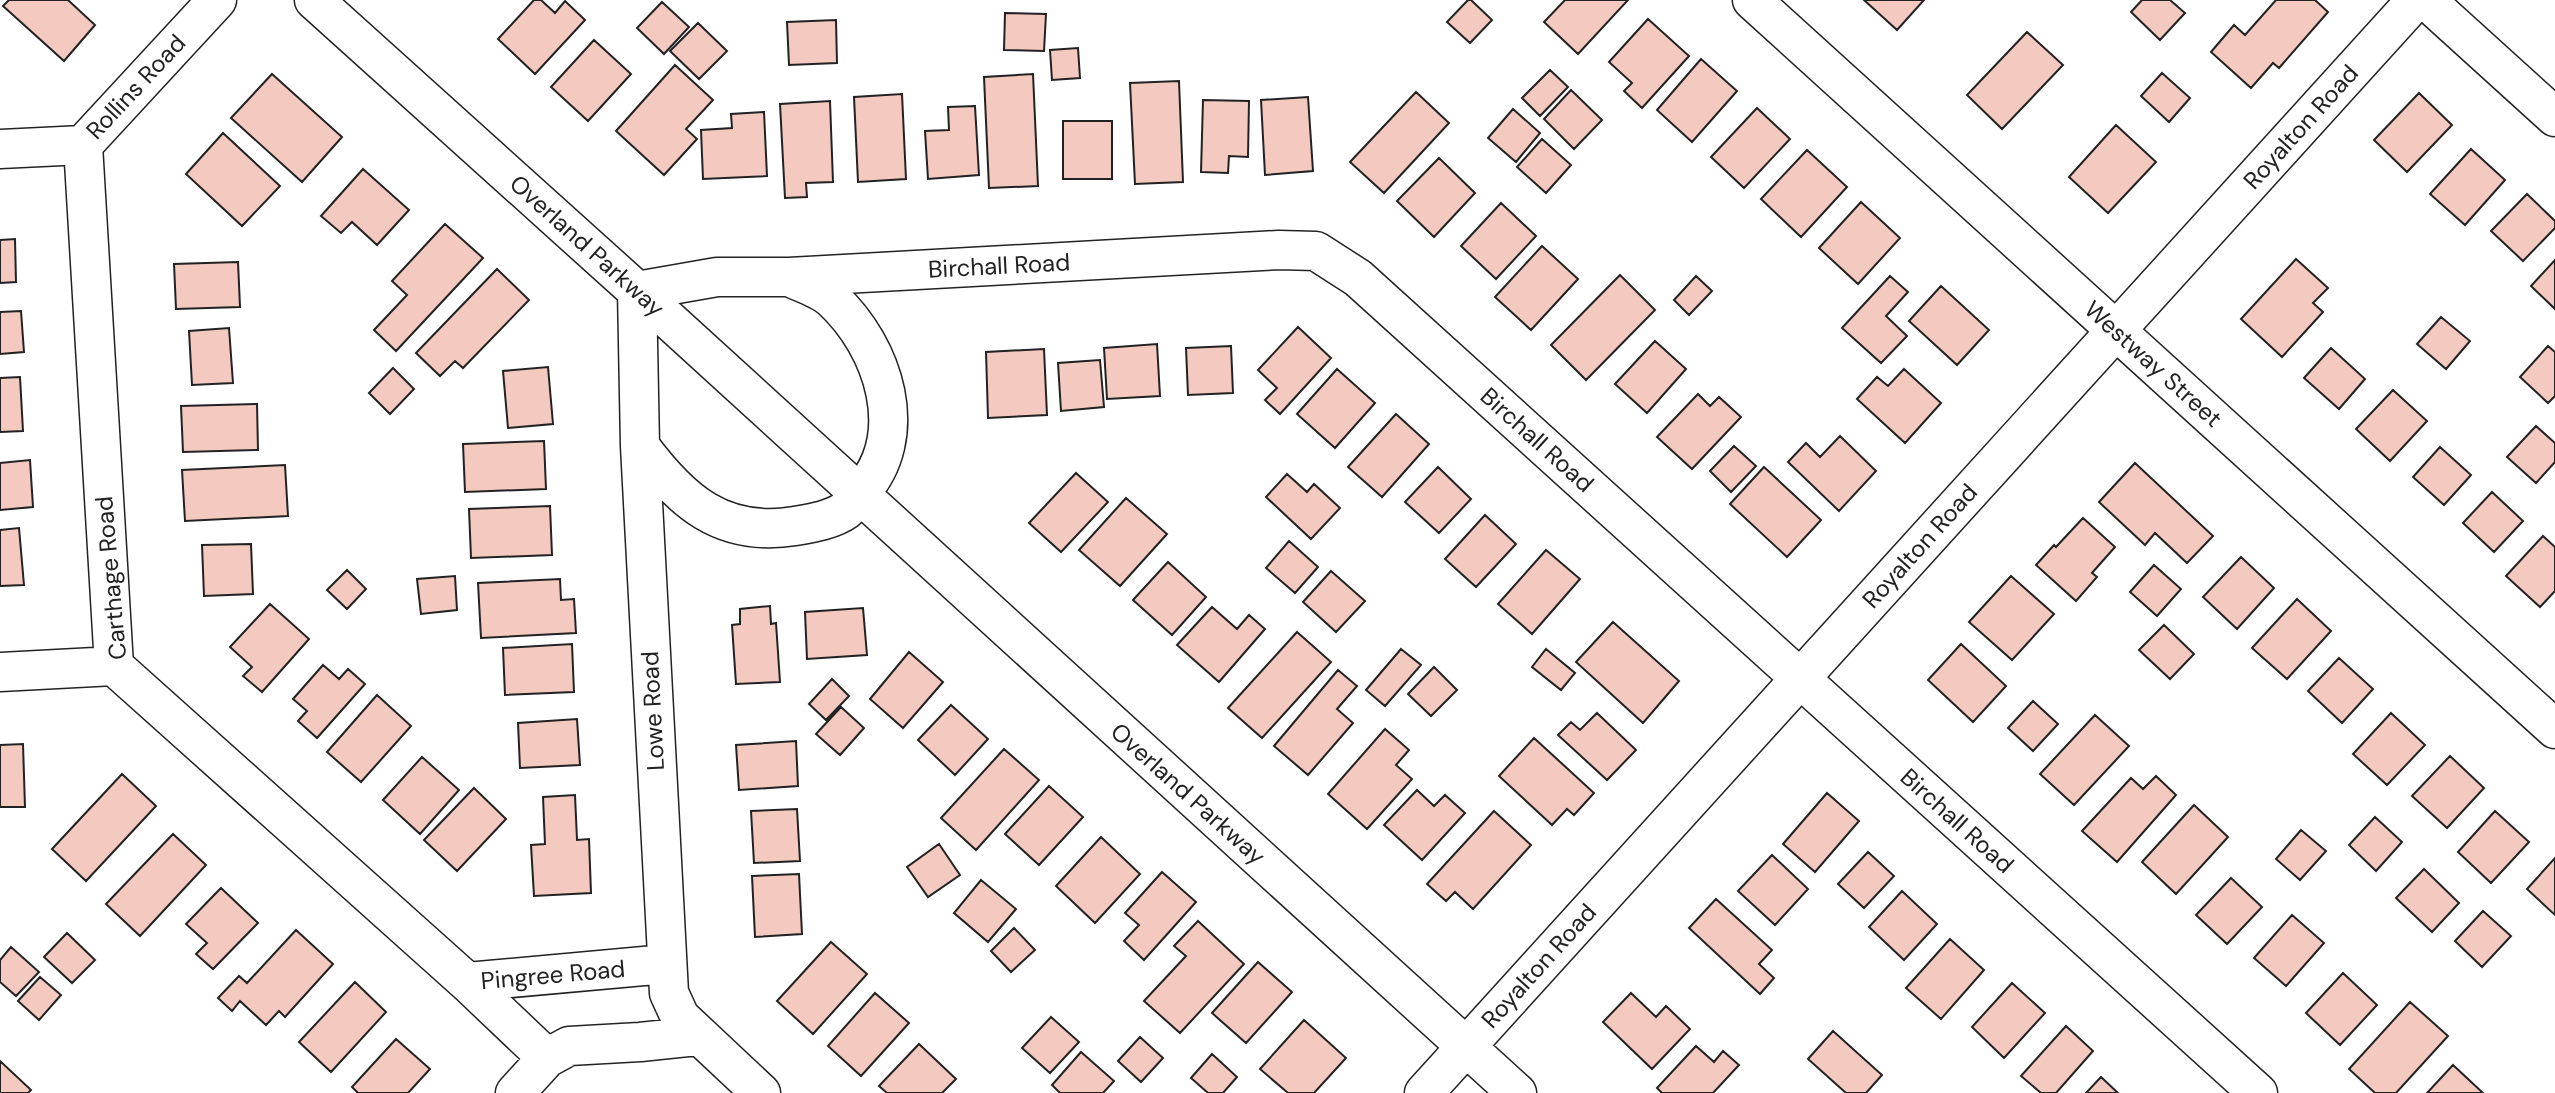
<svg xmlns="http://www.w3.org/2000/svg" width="2555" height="1093" font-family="'DM Sans',sans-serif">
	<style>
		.building { fill: #f3c9c0; stroke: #222; stroke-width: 2 }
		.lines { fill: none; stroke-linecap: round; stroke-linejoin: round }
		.minor-casing { stroke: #222; stroke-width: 41 }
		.minor { stroke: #fff; stroke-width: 38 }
		.labels { text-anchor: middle; stroke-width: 5; stroke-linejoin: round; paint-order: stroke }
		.street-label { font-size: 24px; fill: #222; stroke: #fff }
	</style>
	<rect width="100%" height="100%" fill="#fff"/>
	<path class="building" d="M9,0H68L95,25L64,61L3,6Z
		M534,0H541L555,13L565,1L585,20L535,74L498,39Z
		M1468,0H1471L1492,20L1470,43L1447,22Z
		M1565,0H1628L1578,54L1544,22Z
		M1864,0H1924L1897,30Z
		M2142,0H2170L2185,13L2160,40L2131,12Z
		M2276,0H2315L2328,12L2279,68L2273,63L2251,88L2211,52L2234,25L2245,35Z
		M662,2L689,27L664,54L637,28Z
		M1005,13L1046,14L1044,51L1004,50Z
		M1648,19L1689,56L1642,108L1624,91L1632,83L1609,62Z
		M836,20L837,63L789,65L787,22Z
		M698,23L727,51L699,79L670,51Z
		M2027,32L2063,65L2002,129L1967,95Z
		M594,40L631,74L588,121L551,87Z
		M1078,48L1080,78L1052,80L1050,50Z
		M1701,59L1737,91L1692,142L1657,110Z
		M675,65L713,100L686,129L697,139L664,175L616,131Z
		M1550,70L1568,87L1540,116L1522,98Z
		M2162,73L2190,98L2169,122L2141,96Z
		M272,74L342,137L302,182L231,118Z
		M1033,74L1038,186L989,188L984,77Z
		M1179,81L1183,182L1135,184L1130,83Z
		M1571,90L1602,120L1574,149L1544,119Z
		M1416,92L1449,123L1384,193L1350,162Z
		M2419,93L2452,125L2407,172L2374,140Z
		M902,94L906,179L858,182L854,97Z
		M1308,97L1313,171L1265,175L1261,100Z
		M1203,100L1249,101L1248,157L1229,156L1228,173L1201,172Z
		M830,101L833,182L806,183L807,197L785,198L780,104Z
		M975,106L979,175L928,179L925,131L949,130L948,107Z
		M1757,108L1790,139L1744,188L1711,157Z
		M1513,109L1540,133L1516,162L1488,138Z
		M764,112L767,176L703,179L701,130L732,128L731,114Z
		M1063,121H1112V179H1063Z
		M2116,125L2156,162L2108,213L2069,177Z
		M223,133L280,186L242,226L186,174Z
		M1542,139L1571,165L1546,193L1517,167Z
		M2471,149L2505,180L2465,225L2430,194Z
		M1807,150L1847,187L1801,237L1761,199Z
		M1439,158L1475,193L1434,237L1397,201Z
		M363,169L409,210L377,245L352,222L341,233L321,216Z
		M2527,194L2555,221V228L2523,261L2491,231Z
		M1861,202L1900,238L1858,284L1819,248Z
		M1501,203L1536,236L1496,279L1461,246Z
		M445,224L483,258L396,351L374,330L407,295L392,281Z
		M15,239L16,282L0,283V240Z
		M1542,246L1578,279L1531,330L1495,297Z
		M2296,259L2328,288L2313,303L2323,312L2282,357L2241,319Z
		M2555,260V309L2531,286Z
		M238,262L240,307L176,309L174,264Z
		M497,269L529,300L463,368L455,361L440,376L416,353Z
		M1620,275L1655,310L1586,380L1551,345Z
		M1696,276L1712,291L1689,315L1674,300Z
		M1890,276L1908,292L1886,316L1907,336L1881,363L1842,328Z
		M1941,286L1989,330L1957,365L1909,321Z
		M21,311L24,352L0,354V312Z
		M2441,317L2470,341L2446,369L2417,344Z
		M1298,327L1331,358L1280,414L1265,400L1277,388L1258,370Z
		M229,328L233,383L192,385L189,331Z
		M1655,341L1686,369L1647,413L1615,384Z
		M1157,344L1160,396L1107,399L1104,348Z
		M1231,346L1233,393L1188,395L1186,348Z
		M2548,346L2555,352V396L2548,403L2520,377Z
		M2331,348L2365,379L2339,409L2304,378Z
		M1044,349L1047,415L988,418L986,352Z
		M1100,360L1104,407L1061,411L1058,363Z
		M548,367L553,424L508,428L503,371Z
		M393,368L414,389L390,414L369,393Z
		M1337,369L1375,403L1335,448L1297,414Z
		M1904,369L1941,403L1905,443L1857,399L1877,377L1888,386Z
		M20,377L23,431L0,432V378Z
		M2393,390L2427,421L2390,461L2356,429Z
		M1698,394L1710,406L1719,397L1741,417L1692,469L1657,437Z
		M257,404L258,450L183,452L181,406Z
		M1396,414L1429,444L1382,497L1348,467Z
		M2536,426L2555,443V462L2536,483L2507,457Z
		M1840,436L1876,471L1839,511L1788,462L1806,443L1820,457Z
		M544,441L546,489L465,492L463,444Z
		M1734,446L1756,466L1731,492L1710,471Z
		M2440,447L2471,475L2444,505L2413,477Z
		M30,460L33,507L0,510V463Z
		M2135,463L2213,536L2187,563L2155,533L2145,545L2099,502Z
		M285,465L288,516L185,521L182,470Z
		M1438,467L1471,499L1439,533L1405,502Z
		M1764,467L1821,520L1787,557L1730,504Z
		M1076,473L1108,502L1061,552L1029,523Z
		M1287,474L1307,492L1314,484L1340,508L1311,539L1266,497Z
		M2492,492L2523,521L2494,552L2463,523Z
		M1126,498L1167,534L1120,586L1079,550Z
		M550,506L552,555L471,558L469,509Z
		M1485,515L1516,544L1476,587L1445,559Z
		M2083,518L2115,547L2092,573L2097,577L2076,601L2036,565L2054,545L2056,547Z
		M19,528L24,585L0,586V530Z
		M2543,536L2555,547V591L2540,607L2506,576Z
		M1289,541L1318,567L1295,593L1266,568Z
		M251,544L253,594L204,596L202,545Z
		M1546,550L1580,579L1532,634L1498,604Z
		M2241,557L2274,588L2237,629L2203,597Z
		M1168,562L1206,597L1172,635L1133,600Z
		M2154,565L2181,589L2157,616L2130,592Z
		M347,570L366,589L347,609L327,590Z
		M1331,571L1365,601L1336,632L1303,602Z
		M455,576L457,610L421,614L417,579Z
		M2011,576L2054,614L2012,660L1969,622Z
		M560,579L561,600L574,599L576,633L481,638L478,583Z
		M2297,599L2331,631L2287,679L2252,648Z
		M270,604L309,639L262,692L243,676L252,667L230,647Z
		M770,606L771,624L776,623L780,682L736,684L732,625L740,624V609Z
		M1212,607L1237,629L1249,615L1265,629L1219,682L1177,645Z
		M863,608L867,655L807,659L805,612Z
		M1613,622L1679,681L1643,723L1576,662Z
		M2164,625L2194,654L2170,679L2139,650Z
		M1297,632L1331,662L1262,738L1228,708Z
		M572,644L574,692L505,695L503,648Z
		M1961,644L2006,686L1973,722L1928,680Z
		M1401,649L1421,665L1385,706L1366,690Z
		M1546,649L1575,673L1561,690L1532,667Z
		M909,652L943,682L903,728L870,699Z
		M2339,658L2373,689L2342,723L2308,691Z
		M323,665L339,679L348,669L365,684L317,738L298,721L307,711L293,699Z
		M1434,667L1457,690L1431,716L1408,694Z
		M1338,670L1357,686L1337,709L1353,723L1308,775L1274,746Z
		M832,679L849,696L826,720L809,704Z
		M377,695L411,726L361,782L327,752Z
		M2033,701L2058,724L2033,751L2008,728Z
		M951,705L988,739L955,775L918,740Z
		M841,707L864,728L840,755L816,734Z
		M1597,713L1636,750L1607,780L1558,735L1571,722L1580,730Z
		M2391,713L2425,745L2387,785L2353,754Z
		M2095,715L2129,746L2074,805L2040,774Z
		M577,719L580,765L520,768L518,723Z
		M1385,729L1409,750L1396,765L1412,779L1367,829L1328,794Z
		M1534,738L1594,793L1574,815L1567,809L1552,825L1499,776Z
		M796,741L798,786L739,790L736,745Z
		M23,744L25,807H0V745Z
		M1004,749L1039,780L976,850L941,818Z
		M2450,756L2484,788L2447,828L2412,796Z
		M422,757L459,790L420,834L383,800Z
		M122,774L156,806L86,881L52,849Z
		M2156,776L2176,795L2117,862L2082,831L2131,778L2143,789Z
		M1049,786L1083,817L1039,865L1005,834Z
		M474,788L506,819L457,871L424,840Z
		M1417,790L1434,806L1445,795L1465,813L1422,860L1384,825Z
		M1827,793L1859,821L1815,872L1783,844Z
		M575,795L577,840L589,839L591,893L534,896L531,845L545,844L543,797Z
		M2194,805L2228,837L2176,894L2142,862Z
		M797,809L800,861L754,863L751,811Z
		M1494,811L1531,845L1473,909L1455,892L1446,901L1427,884Z
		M2495,811L2529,842L2491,883L2458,852Z
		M2375,817L2402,842L2376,871L2349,845Z
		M2301,830L2326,851L2300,880L2276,859Z
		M173,834L206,865L140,936L106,904Z
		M1101,837L1140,874L1095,923L1056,886Z
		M939,844L960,875L928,897L907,867Z
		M1868,852L1894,876L1864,908L1838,884Z
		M1772,855L1808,889L1775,925L1738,891Z
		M2555,858V915L2527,889Z
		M2424,869L2459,903L2432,932L2396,898Z
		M1162,872L1196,902L1144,960L1124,941L1139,925L1125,913Z
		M799,874L802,934L755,937L752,876Z
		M2231,878L2262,907L2227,944L2196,915Z
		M981,880L1016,909L988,942L954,913Z
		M221,888L258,923L213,969L196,954L207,943L186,924Z
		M1902,891L1937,924L1904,960L1869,927Z
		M1716,899L1772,950L1759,964L1774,978L1760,994L1689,928Z
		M2483,911L2511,936L2482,967L2455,941Z
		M2292,915L2324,943L2286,986L2254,958Z
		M1198,921L1244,964L1180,1033L1144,1001L1186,956L1174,946Z
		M1014,928L1035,950L1011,972L991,951Z
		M296,930L333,964L285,1017L279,1011L266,1025L240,1001L232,1011L218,998L239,976L247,983Z
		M67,933L95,960L72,983L44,957Z
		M1950,939L1984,970L1941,1019L1906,988Z
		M831,942L867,974L813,1034L777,1001Z
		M11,947L39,972L16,996L0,982V960Z
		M1258,962L1292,992L1246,1043L1212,1013Z
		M2343,973L2377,1005L2340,1045L2306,1013Z
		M40,977L61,995L39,1020L18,1001Z
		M355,982L386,1012L331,1072L299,1042Z
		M2012,983L2045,1013L2004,1058L1972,1027Z
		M875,993L909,1023L861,1076L828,1046Z
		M1631,993L1656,1017L1666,1006L1690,1029L1652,1069L1603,1022Z
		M2410,1002L2448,1036L2396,1093H2375L2349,1069Z
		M1051,1017L1079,1042L1050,1073L1022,1048Z
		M1304,1020L1346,1058L1314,1093H1288L1260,1069Z
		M2066,1026L2093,1051L2056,1093H2041L2021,1076Z
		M1833,1031L1882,1075L1866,1093H1846L1808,1059Z
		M1140,1037L1163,1058L1141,1082L1118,1061Z
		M396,1039L430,1069L408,1093H358L352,1087Z
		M919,1044L956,1079L942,1093H887L879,1086Z
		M1696,1046L1714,1062L1723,1051L1739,1065L1713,1093H1662L1657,1088Z
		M1081,1052L1114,1081L1103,1093H1060L1052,1085Z
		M1212,1054L1237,1077L1223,1093H1208L1191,1078Z
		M0,1061L31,1090L28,1093H0Z
		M2453,1065L2483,1093H2427Z
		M2101,1077L2118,1093H2086Z"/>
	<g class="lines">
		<defs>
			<path id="minor" d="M314,0L637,291L1517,1093
				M1752,0L2555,729
				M2426,0L2555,117
				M83,145L114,666L467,982L547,1058
				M0,149L83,145L217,0
				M640,446C681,501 722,538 795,526C812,523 832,520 846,510C851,506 855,498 860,493C913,436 884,347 832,299C821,289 802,283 789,277
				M0,672L114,666
				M467,982L666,964
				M515,1093L547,1058L569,1046L640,1042L697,1036
				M761,1093L680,1017L669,993L640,446L637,291L717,277H789L1279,250L1316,251L1358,278L2258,1093
				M1424,1093L2416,0"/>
		</defs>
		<use href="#minor" class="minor-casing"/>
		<use href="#minor" class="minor"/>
	</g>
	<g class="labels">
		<g class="street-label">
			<text transform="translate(136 87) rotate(-47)" y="8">Rollins Road</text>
			<text transform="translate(2301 127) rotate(-48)" y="8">Royalton Road</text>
			<text transform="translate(587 246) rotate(42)" y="8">Overland Parkway</text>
			<text transform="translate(999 266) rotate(-3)" y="8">Birchall Road</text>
			<text transform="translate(2153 364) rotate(42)" y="8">Westway Street</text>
			<text transform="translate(1537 440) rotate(42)" y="8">Birchall Road</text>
			<text transform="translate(1920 546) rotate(-48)" y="8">Royalton Road</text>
			<text transform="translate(111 578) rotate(-95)" y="8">Carthage Road</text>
			<text transform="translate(653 711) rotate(-93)" y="8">Lowe Road</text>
			<text transform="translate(1188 794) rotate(42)" y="8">Overland Parkway</text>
			<text transform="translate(1957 821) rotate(42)" y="8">Birchall Road</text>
			<text transform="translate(1539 966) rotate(-48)" y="8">Royalton Road</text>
			<text transform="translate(553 975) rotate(-5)" y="8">Pingree Road</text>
		</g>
	</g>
</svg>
